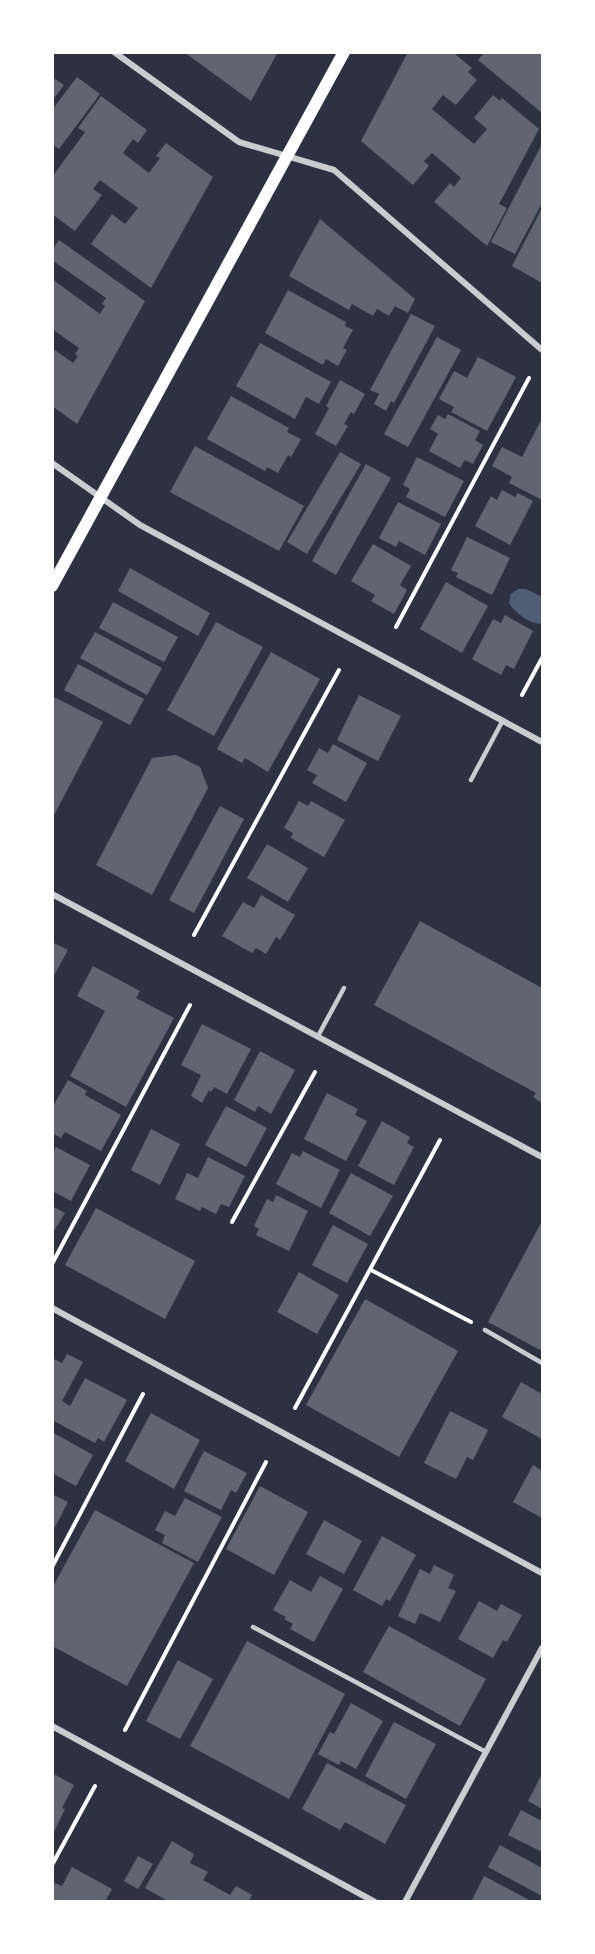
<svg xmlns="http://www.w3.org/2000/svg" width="595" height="1954" font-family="Figtree,sans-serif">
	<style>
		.water { fill: #4f5d75 }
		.building { fill: #626471 }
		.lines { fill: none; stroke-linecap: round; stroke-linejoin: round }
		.path { stroke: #fff; stroke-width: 4 }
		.service { stroke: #caccd0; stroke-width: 4.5 }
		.minor { stroke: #caccd0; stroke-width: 6 }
		.secondary { stroke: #fff; stroke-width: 12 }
	</style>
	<rect width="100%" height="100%" fill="#2d3142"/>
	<path class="water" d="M518,589H526L542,597V624C530,624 515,613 509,603L511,594Z"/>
	<path class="building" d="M184,52H278L251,101Z
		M408,52H457L455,54L472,68L468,72L477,80L456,105L443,95L432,109L474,144L487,129L474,118L493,95L500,101L502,98L539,129L499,204L507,208L487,246L434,202L450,183L454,187L461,178L432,153L424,161L429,166L413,185L361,141Z
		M485,52H542V113L478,60Z
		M52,77L64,85L52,101Z
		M77,77L100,94L59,149L52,144V110Z
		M101,96L147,130L138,143L133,139L123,153L149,173L160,158L156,156L166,143L213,177L151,288L91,244L112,214L125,224L138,208L100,180L93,189L102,195L75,231L52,214V177L85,132L78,128Z
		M542,144V203L515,254L491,242Z
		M542,208V283L512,266Z
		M320,219L415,299L408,313L395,306L389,316L377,309L373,316L352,304L349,310L289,276Z
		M59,240L145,301L77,424L52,406V348L73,363L78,356L75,354L79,348L52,329V279L100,314L105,306L102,304L106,298L52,260V250Z
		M288,290L346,322L345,326L353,330L343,348L347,350L338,366L326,359L323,365L265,333Z
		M411,314L435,326L394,403L391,401L386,411L374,404L379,394L370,390Z
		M437,337L461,350L408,447L384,434Z
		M260,343L331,382L319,404L306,397L295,419L236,386Z
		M478,357L516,377L487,431L451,412L454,407L439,399L454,371L467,378Z
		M340,380L365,394L354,414L351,412L344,424L348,426L336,446L315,434L329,408L326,406Z
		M231,396L289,428L287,432L301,439L291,457L288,455L278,473L267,467L265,471L207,439Z
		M448,414L480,431L475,440L483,445L473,464L465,460L460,468L429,451L438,434L430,429L438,415L445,419Z
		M540,422L542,424V500L509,483L512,477L492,466L502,447L522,457Z
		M195,446L304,506L279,551L170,492Z
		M340,452L361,464L307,554L287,542Z
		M417,457L464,481L445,517L406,497L410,489L403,485Z
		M366,464L391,478L336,575L312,561Z
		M502,490L515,497L518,493L533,501L510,545L475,526L491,496L497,500Z
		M398,502L441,524L425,555L399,541L396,547L379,538Z
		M467,537L510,558L492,595L456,577L458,573L451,570Z
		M373,544L411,566L400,585L407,590L394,614L371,601L375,595L351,581Z
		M130,568L210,613L198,636L118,591Z
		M446,582L488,606L462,653L420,629Z
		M113,602L178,637L164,662L99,628Z
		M505,615L533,631L514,669L506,665L501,675L472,659L493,619L501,623Z
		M216,622L263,647L214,736L167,710Z
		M95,632L162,668L147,695L80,658Z
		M271,652L320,679L268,772L245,758L242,763L217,749Z
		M78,664L144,699L130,725L64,690Z
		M359,695L401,716L378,761L337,740Z
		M54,697L103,722L52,819V700Z
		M333,744L367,763L346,802L312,783L317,775L307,770L319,748L328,753Z
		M176,755L200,767L208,788L152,895L96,865L152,758Z
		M299,801L308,806L311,801L345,820L324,857L291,838L293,833L284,828Z
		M220,806L244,819L194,913L169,900Z
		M267,844L308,868L288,902L247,878Z
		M261,895L295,915L280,940L276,937L266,954L256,948L252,953L222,936L243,902L254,908Z
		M420,921L542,988V1103L533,1097L536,1093L374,1005Z
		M52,942L68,950L52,979Z
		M93,966L140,991L136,998L174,1018L126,1107L70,1076L105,1011L77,996Z
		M202,1024L251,1049L227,1094L214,1087L211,1092L209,1090L202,1103L191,1096L201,1075L181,1065Z
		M260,1051L295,1070L271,1114L258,1106L255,1112L234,1100Z
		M68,1080L87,1091L85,1095L121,1115L101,1151L65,1132L61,1138L52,1133V1108Z
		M327,1093L358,1109L355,1115L367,1121L346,1161L304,1139Z
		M226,1106L267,1128L246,1167L205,1145Z
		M382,1121L410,1137L407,1143L414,1147L394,1185L358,1166Z
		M151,1129L180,1144L160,1185L131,1170Z
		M56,1147L90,1165L71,1201L52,1191V1154Z
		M303,1151L340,1170L321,1208L276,1184L292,1153L300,1157Z
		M208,1157L245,1176L229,1207L221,1204L216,1214L202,1207L200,1211L175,1199L187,1173L198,1178Z
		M351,1173L393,1196L370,1236L329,1213Z
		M276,1195L308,1211L289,1251L256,1235L259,1229L254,1226L267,1199L273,1202Z
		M52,1206L65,1213L52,1234Z
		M96,1208L195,1261L165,1319L65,1265Z
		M542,1221V1351L488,1322Z
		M333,1225L368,1244L347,1283L312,1265Z
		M299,1272L339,1295L317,1334L277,1312Z
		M365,1299L458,1351L399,1457L306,1405Z
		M67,1354L83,1362L62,1401L70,1406L85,1378L127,1400L104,1442L98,1438L95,1443L52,1420V1358L62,1363Z
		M521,1382L542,1394V1439L502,1417Z
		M450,1411L488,1430L473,1460L467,1457L456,1479L424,1463Z
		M151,1413L200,1440L174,1489L125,1461Z
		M52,1432L93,1455L76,1486L52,1473Z
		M204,1451L247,1473L236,1493L231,1490L221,1510L184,1491Z
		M533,1465L542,1471V1518L513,1502Z
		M260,1486L308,1512L274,1575L226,1549Z
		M52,1494L68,1502L52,1533Z
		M185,1498L222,1517L198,1562L162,1543L165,1535L155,1530L165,1511L175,1516Z
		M95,1510L194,1563L127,1686L52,1646V1588Z
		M324,1520L362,1541L344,1574L306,1554Z
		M382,1536L416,1555L390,1601L386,1599L382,1606L353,1590Z
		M434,1565L454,1575L448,1588L456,1591L440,1622L420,1613L415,1624L398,1616L420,1569L430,1574Z
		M320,1576L343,1589L314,1642L290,1629L293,1624L284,1619L286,1617L273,1610L290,1580L311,1592Z
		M479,1601L497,1611L501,1604L522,1615L507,1642L503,1640L493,1658L458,1639Z
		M389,1626L486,1679L460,1726L363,1672Z
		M247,1641L345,1694L289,1799L190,1746Z
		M178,1660L213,1679L180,1739L146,1721Z
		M351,1703L383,1721L356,1769L341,1761L339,1765L318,1754L330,1732L334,1734Z
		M394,1722L436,1744L406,1799L365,1776Z
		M327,1763L406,1805L385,1844L345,1822L340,1830L302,1809Z
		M52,1773L74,1785L62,1808L65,1809L52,1836Z
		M542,1774V1809L528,1801Z
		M521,1810L542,1821V1852L508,1835Z
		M172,1841L194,1854L190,1863L208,1872L203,1880L230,1895L236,1886L252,1895L248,1902H169L145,1888Z
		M500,1845L542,1868V1896L488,1867Z
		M138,1856L153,1864L138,1889L124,1881Z
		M72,1867L112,1889L105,1902H52V1887L55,1883L62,1886Z
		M484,1876L533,1902H471Z"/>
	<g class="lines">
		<path class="path" d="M396,627L529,378
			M522,695L542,658
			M194,935L339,670
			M232,1222L315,1072
			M52,1264L190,1005
			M371,1270L471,1322
			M295,1408L440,1140
			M52,1567L143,1394
			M125,1730L266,1462
			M52,1865L95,1786"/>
		<path class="service" d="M471,780L503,720
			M318,1036L344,988
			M485,1330L542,1363
			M253,1627L486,1752"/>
		<path class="minor" d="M114,52L239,142L334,170L542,350
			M52,463L140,525L542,742
			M52,894L542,1157
			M52,1308L542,1573
			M52,1726L375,1902
			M405,1902L542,1648"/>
		<path class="secondary" d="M52,586L344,52"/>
	</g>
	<rect width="595" height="1954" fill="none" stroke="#ffffff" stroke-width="108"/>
</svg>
